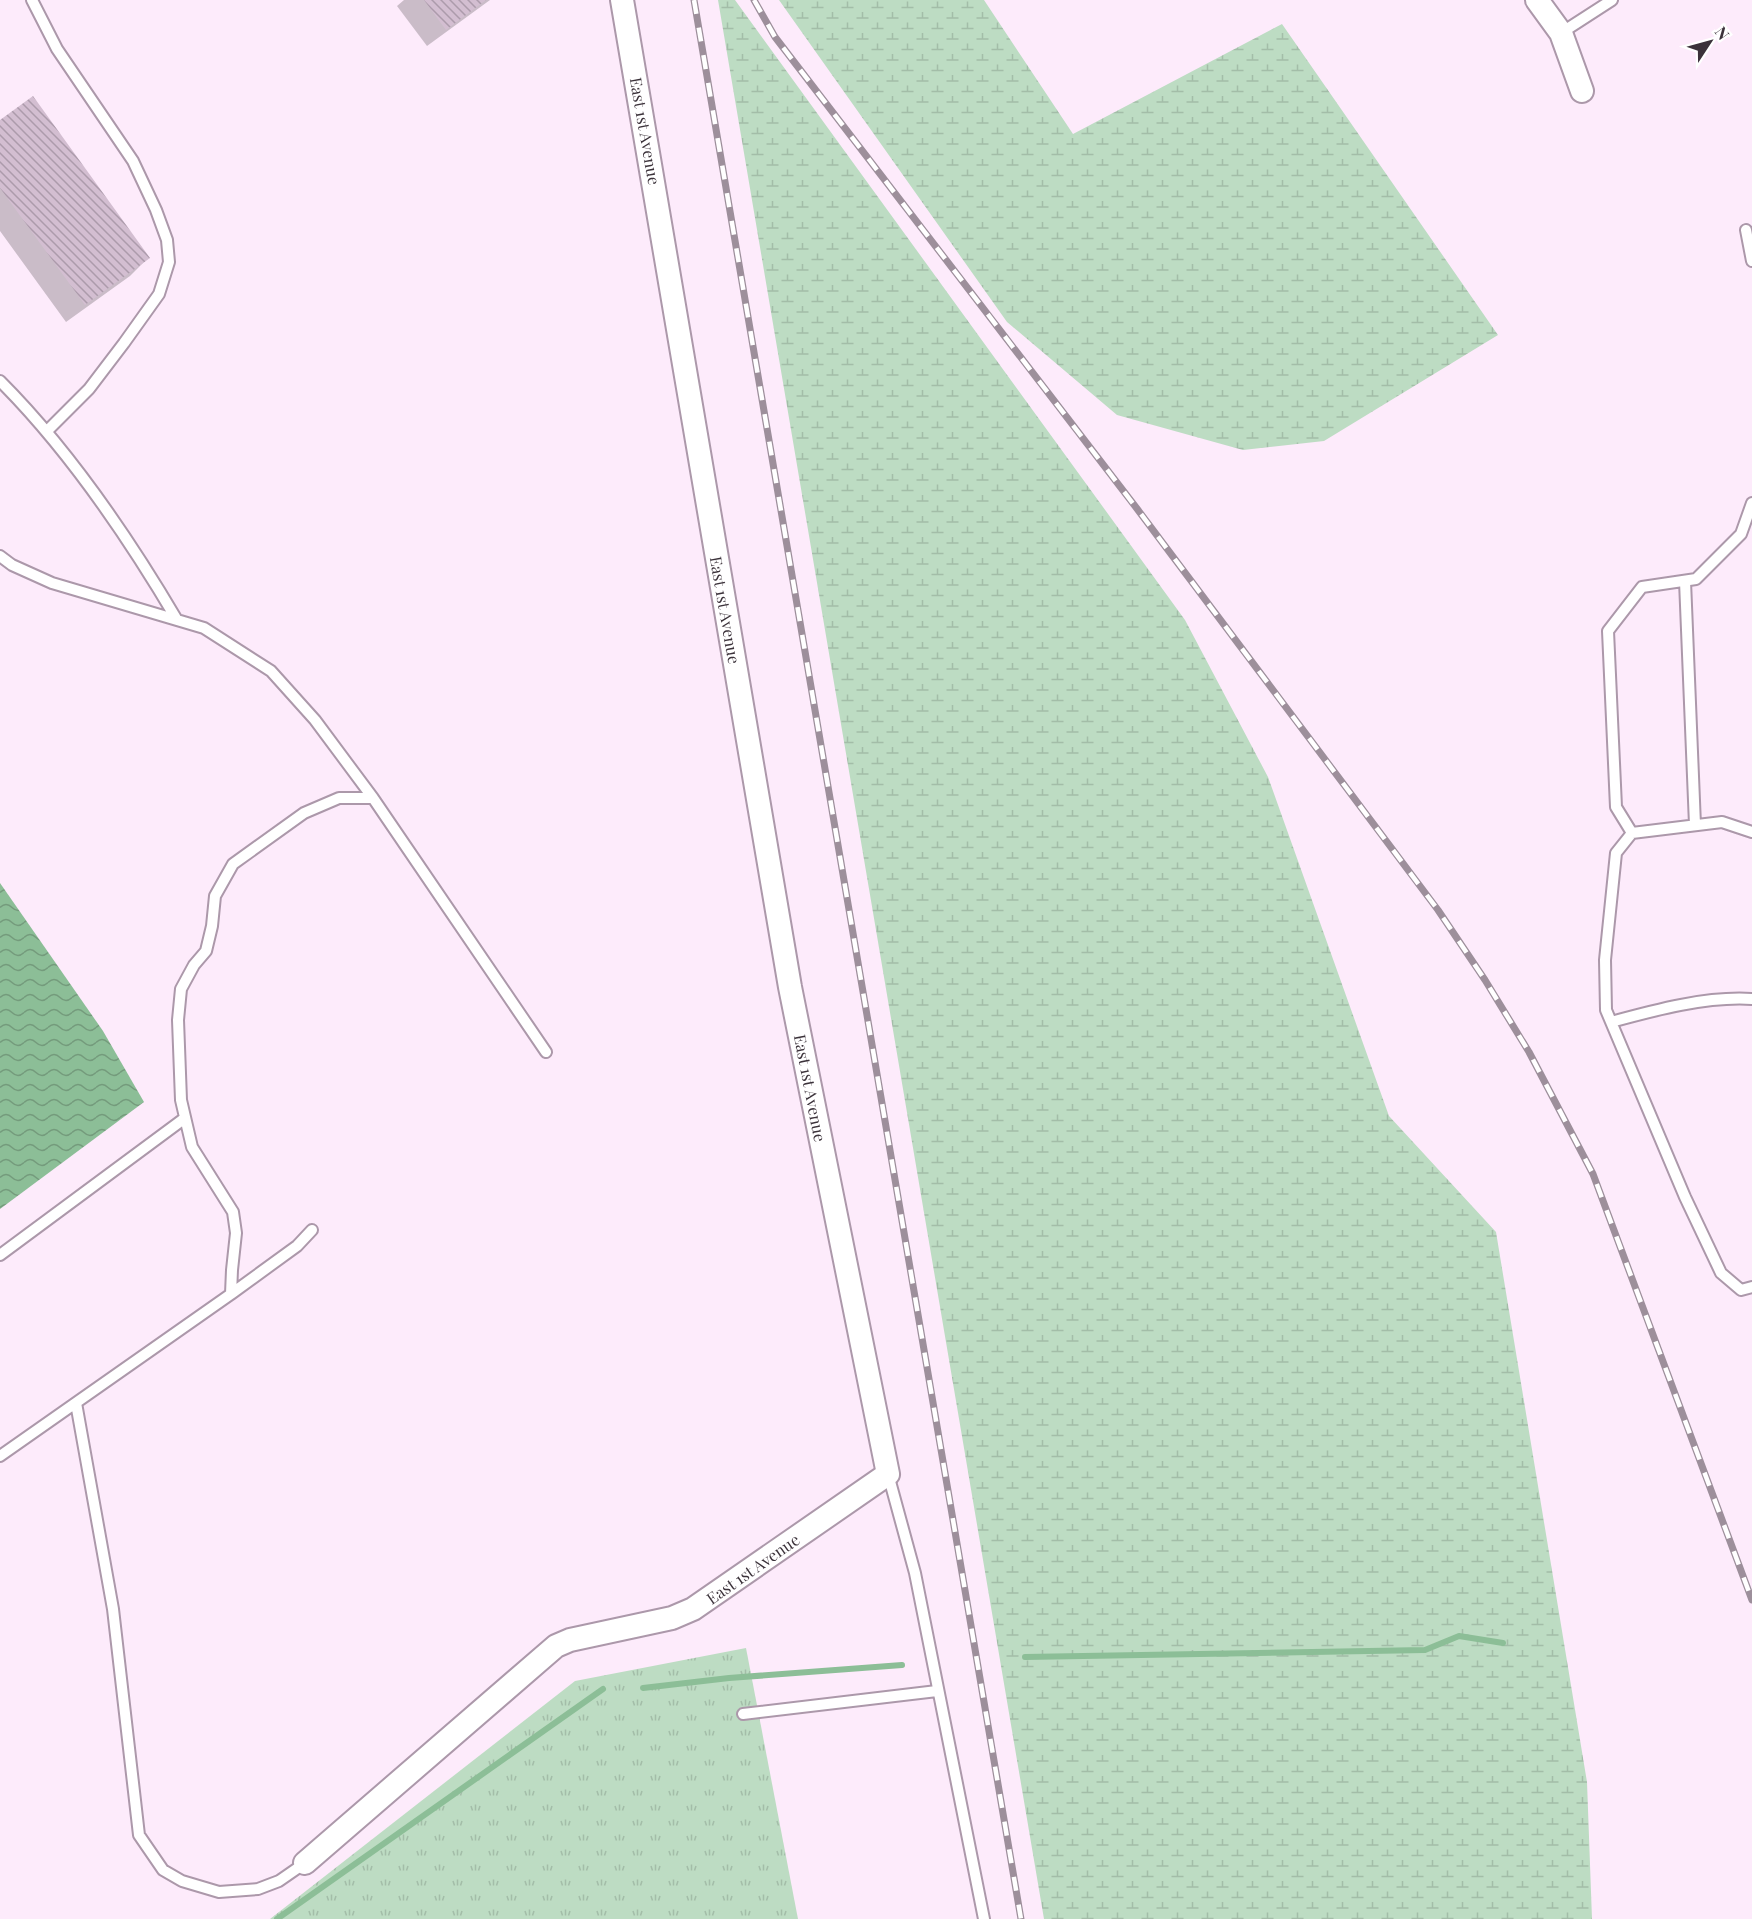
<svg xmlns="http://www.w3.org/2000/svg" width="1752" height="1919" font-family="'Playfair Display',serif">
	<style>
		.grass { fill: url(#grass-tufts) }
		.wetland { fill: url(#wetland-marsh) }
		.water { fill: url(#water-waves) }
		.shadow { fill: #0003 }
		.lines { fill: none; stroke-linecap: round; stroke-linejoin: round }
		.stream { stroke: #8cbe97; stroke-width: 6 }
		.building { fill: url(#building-back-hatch) }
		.service-casing { stroke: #ac98aa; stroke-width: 14 }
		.minor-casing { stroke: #ac98aa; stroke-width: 26 }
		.service { stroke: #fff; stroke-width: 10 }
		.minor { stroke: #fff; stroke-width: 22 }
		.rail-casing { stroke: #9d8f9b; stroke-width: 7 }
		.rail { stroke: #fff; stroke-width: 4.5; stroke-dasharray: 14; stroke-linecap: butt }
		.labels { text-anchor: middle; stroke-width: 4.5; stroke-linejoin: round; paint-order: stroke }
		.street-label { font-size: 16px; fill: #3b323a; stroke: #fff }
	</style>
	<defs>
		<pattern id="grass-tufts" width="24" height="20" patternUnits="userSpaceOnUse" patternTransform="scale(1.5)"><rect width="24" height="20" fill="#bddcc3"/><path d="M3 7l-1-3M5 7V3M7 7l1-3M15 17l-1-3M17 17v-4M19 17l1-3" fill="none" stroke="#a3bda8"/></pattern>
		<pattern id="wetland-marsh" width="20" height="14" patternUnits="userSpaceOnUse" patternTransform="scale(1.5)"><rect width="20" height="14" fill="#bddcc3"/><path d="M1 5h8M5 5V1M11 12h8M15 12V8" fill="none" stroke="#a3bda8"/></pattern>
		<pattern id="water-waves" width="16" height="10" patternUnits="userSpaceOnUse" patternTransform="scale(1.5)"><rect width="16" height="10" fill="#8cbe97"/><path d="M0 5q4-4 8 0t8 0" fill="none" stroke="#749b7c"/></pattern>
		<pattern id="building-back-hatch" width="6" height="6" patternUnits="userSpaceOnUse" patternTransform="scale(1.5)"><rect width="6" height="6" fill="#d3bed1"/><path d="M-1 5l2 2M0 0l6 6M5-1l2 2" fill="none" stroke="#ac9bab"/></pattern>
	</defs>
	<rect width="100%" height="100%" fill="#fdebfb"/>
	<path class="grass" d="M746,1648L798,1919H270L575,1681Z"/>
	<path class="wetland" d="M718,0H735L1185,620L1268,777L1389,1116L1496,1232L1587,1782L1592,1919H1044Z
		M779,0H984L1073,134L1282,24L1498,335L1324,441L1243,450L1117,415L1007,322Z"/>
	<path class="water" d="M0,883L103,1031L144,1102L0,1209Z"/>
	<path class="shadow" d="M404,0H490L427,46L397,6Z
		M0,122L148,258L130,276L66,322L0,231Z"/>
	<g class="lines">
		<path class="stream" d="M1025,1657L1425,1650L1459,1636L1503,1643
			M643,1688L729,1678L902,1665
			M277,1919L603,1689"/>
	</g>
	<path class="building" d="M424,0H486L446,30Z
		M33,96L150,258L85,305L0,188V120Z"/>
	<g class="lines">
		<defs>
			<path id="service" d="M32,0L57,49L133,161L156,210L167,240L169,262L159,294L124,343L89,389L47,431
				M1561,33L1612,0
				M1746,230L1752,261
				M0,381C68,449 128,537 177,620
				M0,556L12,565L52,583L204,628L271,671L315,720L373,798
				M1685,581L1695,825
				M1752,832L1722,822L1632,833L1616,853L1605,960L1606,1010L1685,1197L1721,1273L1741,1290L1752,1287
				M1632,833L1616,807L1608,631L1642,587L1696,579L1741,534L1752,503
				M1611,1022C1655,1010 1707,996 1752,999
				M0,1255L185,1118
				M231,1294L297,1246L312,1230
				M76,1403L113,1609L139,1835L163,1870L182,1881L219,1892L258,1889L279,1881L305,1863
				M0,1456L231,1294L232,1270L236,1233L233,1212L192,1147L181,1100L178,1020L181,989L194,965L206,951L212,926L215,896L233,864L304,813L339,798H373L546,1052
				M888,1474L915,1573L984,1919
				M743,1714L937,1691"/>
			<path id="minor" d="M1537,0L1561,33L1582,91
				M305,1863L556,1646L570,1640L672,1618L693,1609L888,1474L790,987L622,0"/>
		</defs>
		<use href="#service" class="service-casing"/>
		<use href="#minor" class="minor-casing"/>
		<use href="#service" class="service"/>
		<use href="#minor" class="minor"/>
		<defs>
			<path id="rail" d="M694,0L1021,1919
				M754,0L775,37L1138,510L1438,910L1485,980L1529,1052L1593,1174L1752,1600"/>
		</defs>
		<use href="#rail" class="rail-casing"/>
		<use href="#rail" class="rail"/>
	</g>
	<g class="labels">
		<g class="street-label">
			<text transform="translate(645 131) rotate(80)" y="6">East 1st Avenue</text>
			<text transform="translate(725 610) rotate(80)" y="6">East 1st Avenue</text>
			<text transform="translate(810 1088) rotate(79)" y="6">East 1st Avenue</text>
			<text transform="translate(753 1569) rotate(-35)" y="6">East 1st Avenue</text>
		</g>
	</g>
	<g transform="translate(1710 42) rotate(54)" stroke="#ffffff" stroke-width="4.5" paint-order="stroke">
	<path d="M0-4.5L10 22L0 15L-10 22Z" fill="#3b323a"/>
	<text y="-9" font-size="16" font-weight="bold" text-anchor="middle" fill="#3b323a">N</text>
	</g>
</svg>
